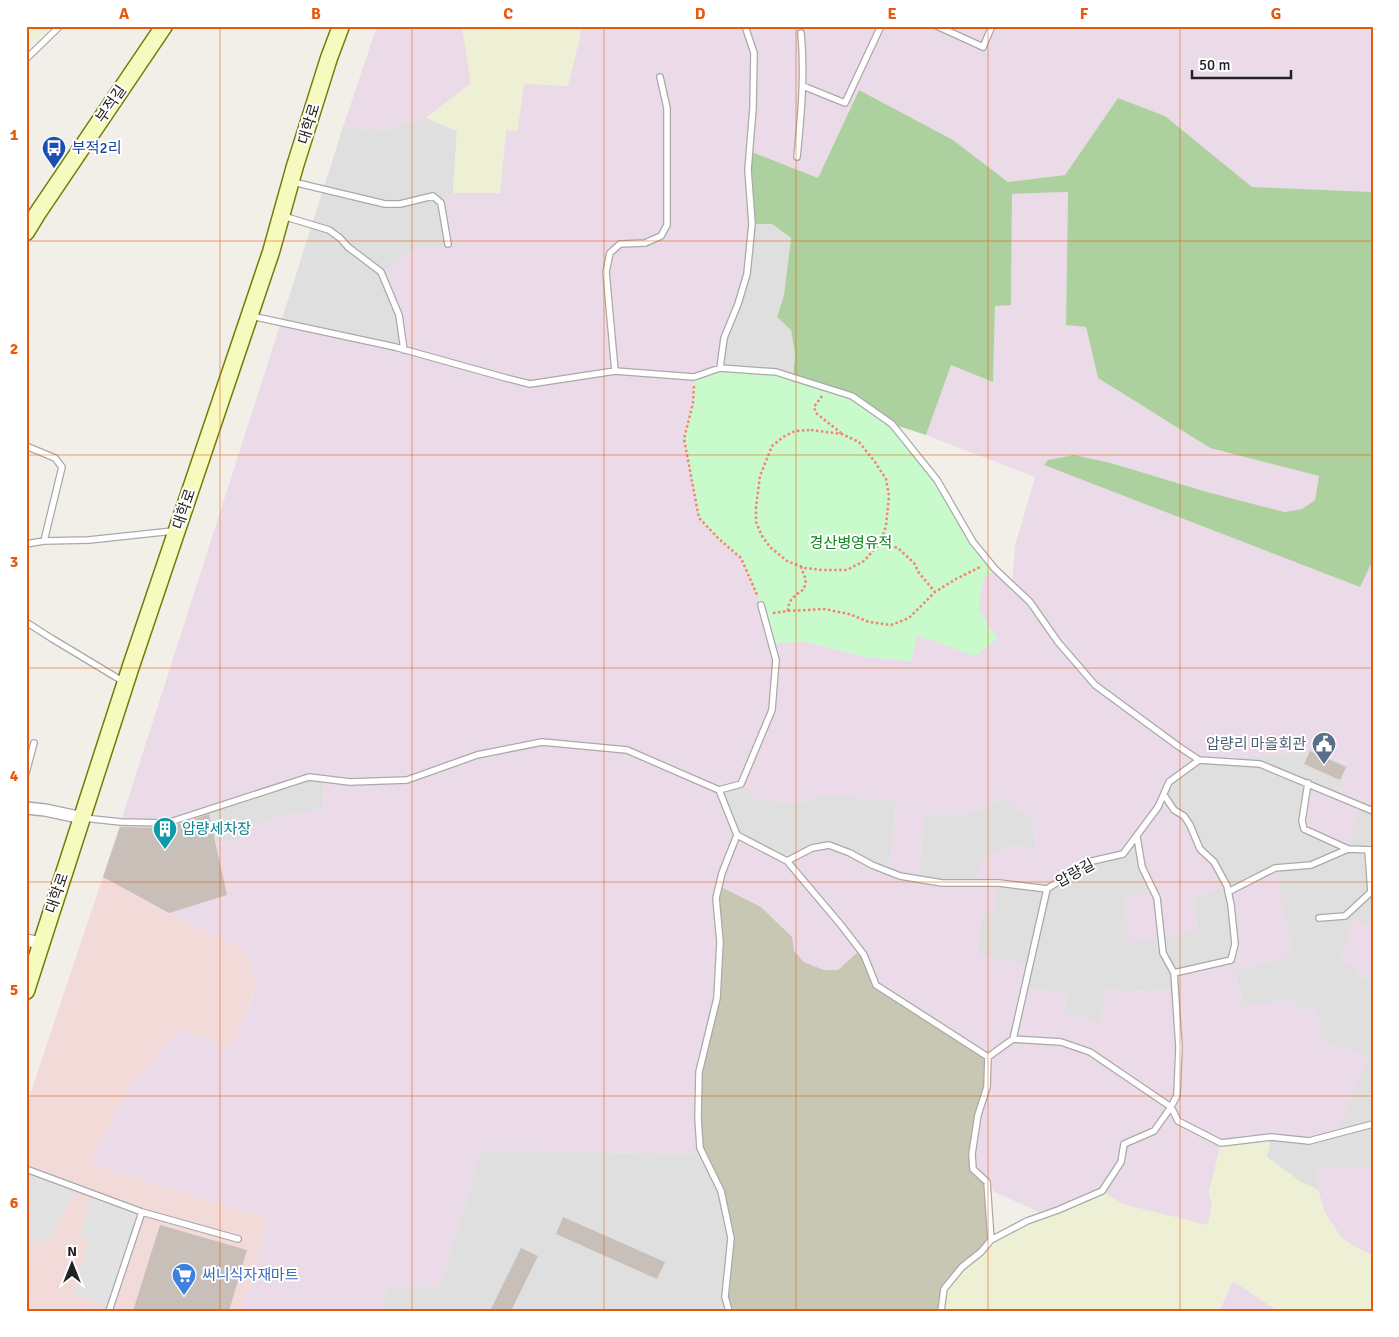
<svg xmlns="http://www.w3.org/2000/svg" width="1399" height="1337" font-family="Signika,'Noto Sans KR',sans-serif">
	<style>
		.residential { fill: #e0dfdf }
		.commercial { fill: #f2dad9 }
		.industrial { fill: #ebdbe8; fill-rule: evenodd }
		.construction { fill: #c7c7b4 }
		.farmland { fill: #eef0d5 }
		.forest { fill: #add19e }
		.park { fill: #c8facc }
		.parking { fill: #e2e2e2 }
		.building { fill: #c7bfb8 }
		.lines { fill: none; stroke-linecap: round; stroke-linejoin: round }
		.lane-casing { stroke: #a9a9a9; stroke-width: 8 }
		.street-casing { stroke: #a9a9a9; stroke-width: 14 }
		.secondary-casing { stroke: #707d05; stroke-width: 19 }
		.path { stroke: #fa8072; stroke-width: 2.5; stroke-dasharray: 2.5 2.5; stroke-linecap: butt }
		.lane { stroke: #fff; stroke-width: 5.5 }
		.street { stroke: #fff; stroke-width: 11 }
		.secondary { stroke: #f7fabf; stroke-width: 16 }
		.grid { fill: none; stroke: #e8590c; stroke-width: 1; stroke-opacity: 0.55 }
		.labels { text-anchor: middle; stroke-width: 4; stroke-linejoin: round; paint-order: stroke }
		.street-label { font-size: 15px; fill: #222; stroke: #fff }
		.transit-label { font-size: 15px; fill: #164399; stroke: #fff; text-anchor: start }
		.park-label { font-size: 15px; fill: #0c8416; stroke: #fff }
		.service-label { font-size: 15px; fill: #4e5e75; stroke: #fff; text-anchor: end }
		.culture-label { font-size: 15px; fill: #0d838f; stroke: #fff; text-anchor: start }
		.shop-label { font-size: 15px; fill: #366cbe; stroke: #fff; text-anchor: start }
		.neatline { fill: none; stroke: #e8590c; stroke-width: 2 }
		.grid-label { font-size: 16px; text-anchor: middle; font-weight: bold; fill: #e8590c }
	</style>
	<rect width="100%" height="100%" fill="#f2efe9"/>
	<path class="residential" d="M426,118L457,131L453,193H444L452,243L411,252L399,315L404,350L281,322L343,127L386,130Z
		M752,224H772L791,238L784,295L777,316L791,330L795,354L793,378L720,368Z
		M1307,747L1349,765L1338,796L1373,811V926L1353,920L1357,968L1361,976L1373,980V1168H1319L1318,1190L1301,1182L1267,1157L1271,1137L1320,1040L1316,1010L1303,1011L1294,1001L1243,1005L1235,972V944L1231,960L1176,990L1127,992L1107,988L1100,1023L1063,1014L1067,994L1025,987L977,954L982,913L999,883L1137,837L1197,929L1193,898L1226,886L1164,795L1169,782L1199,760L1305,752Z
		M309,777L324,779L323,809L280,816L258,824L237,841L216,843L209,810Z
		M741,784L800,804L822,795L897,800L889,871L787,861L737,835L719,790Z
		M1002,798L1032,817L1036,850L1013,846L977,883L918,879L925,813L966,814L990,806Z
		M481,1150L704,1154L721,1191L731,1238L729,1311H382L387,1287L440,1286Z"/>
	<path class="commercial" d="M103,877L191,926L245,949L258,983L231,1048L91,1163L268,1219L242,1311H26V1107Z"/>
	<path class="industrial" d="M377,26H462L471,83L426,118L386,130L343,127Z
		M581,26H1373V192L1252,187L1165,116L1118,98L1065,175L1008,182L953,140L859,90L818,178L752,224L747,274L724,338L720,368L694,378L693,403L684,439L718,539L741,558L761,605L772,642H808L866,657L911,661L916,635L997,639L979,610V600L983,579L995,569L1012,584L1015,546L1035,477L926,435L951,364L993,381L995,305L1011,304L1012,194L1068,192L1066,325L1086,327L1098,378L1210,448L1319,476L1315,500L1302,509L1285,512L1207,492L1111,463L1074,455L1360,587L1373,560V811L1360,805L1348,849L1304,829L1308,783L1338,796L1349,764L1308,748L1305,752L1199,760L1169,782L1164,795L1174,810L1184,816L1200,849L1214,862L1227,886L1193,898L1197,930L1161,939L1129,943L1124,898L1154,893L1142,867L1137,837L1123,854L1088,863L1047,889L999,883L994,912L982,914L977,954L1030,965L1025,987L1067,994L1063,1014L1100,1023L1107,988L1127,992L1175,990L1174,973L1231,960L1235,944L1228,892L1275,868L1293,955L1235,972L1243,1005L1294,1001L1303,1011L1316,1010L1320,1040L1368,1056L1337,1134L1309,1141L1271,1137L1209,1191L1212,1206L1208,1226L1122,1204L1102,1191L1046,1215L994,1192L987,1182L973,1169L876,985L860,950L838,970H824L804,962L794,951L720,942L704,1154L481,1150L440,1286L388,1287L382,1311H242L268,1219L90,1164L127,1090L181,1029L231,1048L258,984L245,949L191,926L103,877L281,322L404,349L399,315L381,272L411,252L452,243L444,193H500L506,130L517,131L524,83L580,38ZM309,777L324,779L323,809L280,816L258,824L237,841L216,843L209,810ZM741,784L756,800L800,804L822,795L897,800L889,871L829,845L812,848L787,860L738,835L719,790ZM1002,798L1032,817L1036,850L1012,846L992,854L979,863L977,883L918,879L925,813L966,814L990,806Z
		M1353,920L1373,926V980L1361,976L1357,968L1340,962Z
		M1318,1168H1373V1256L1348,1243L1341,1237L1325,1213L1318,1190Z
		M1233,1281L1278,1310V1311H1219Z"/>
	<path class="construction" d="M719,886L761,907L792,937L794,951L804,962L824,970H838L860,950L876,985L988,1057L987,1087L978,1115L973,1169L987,1182L991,1240L941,1311H729L725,1297L731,1238L721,1191L700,1148L699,1072L717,998L720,942L716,898Z"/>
	<path class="farmland" d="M26,26H52L26,48Z
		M462,26H581L580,38L568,86L524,84L517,131L506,130L500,193H453L457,131L426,118L471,83Z
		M1271,1137L1267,1157L1301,1182L1318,1190L1325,1213L1341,1237L1348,1243L1373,1256V1311H1278L1233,1281L1222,1302L1219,1311H945L944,1289L991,1240L1102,1191L1122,1204L1208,1225L1212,1206L1209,1191L1221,1143Z"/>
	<path class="forest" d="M859,90L953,140L1008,182L1065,175L1118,98L1165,116L1252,187L1373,192V560L1360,587L1044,465L1048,460L1074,455L1111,463L1207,492L1285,512L1302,509L1315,500L1319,476L1210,448L1098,378L1086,327L1066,325L1068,192L1012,194L1011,305L995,306L993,382L951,365L926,435L892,424L793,378L795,354L791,330L777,317L784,295L791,238L772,224H752L749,151L818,178Z"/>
	<path class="park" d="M714,370L776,372L852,396L892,424L937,480L973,542L995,569L983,579L979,600V610L997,639L975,656L917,635L911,661L866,657L808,642L772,643L761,605L741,558L718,539L699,518L684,439L693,403L694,377Z"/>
	<path class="parking" d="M26,1168L77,1188L48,1242L35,1239L26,1269Z
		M92,1194L142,1212L110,1307L73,1295L89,1240L79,1236Z"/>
	<path class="building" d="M1310,751L1346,767L1340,780L1304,764Z
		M209,814L227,895L169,913L103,877L120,827L167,828Z
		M563,1217L665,1262L657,1279L556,1234Z
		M160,1225L247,1250L229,1311H133Z
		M521,1248L538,1256L511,1311H490Z"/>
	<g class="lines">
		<defs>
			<path id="lane" d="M937,26L983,47L992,26
				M26,59L60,26
				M803,86L845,103L881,26
				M797,157C801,116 805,75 801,33
				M293,182L385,204H400L433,196L441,203L448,244
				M283,216L329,230L340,238L348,247L381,272L399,315L404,350
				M251,316L395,347L506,378L530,384L615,371L694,377L720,368L776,372L852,396L892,424L937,480L973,542L995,569L1030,602L1058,642L1095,685L1178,746L1199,760
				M720,368L724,338L738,304L747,274L752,224L748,170L753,108L754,53L745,26
				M615,371L606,272L610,253L620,244L645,243L661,236L667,225V108L660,77
				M26,446L55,458L62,467L44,541
				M26,544L44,541L89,540L173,531
				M26,622L51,638L124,682
				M26,773L34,743
				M1308,783L1302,821L1304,829L1348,849L1373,850
				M719,790L741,784L772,710L776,660L761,605
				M1164,795L1174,810L1184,816L1190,825L1200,849L1214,862L1227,886L1231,905L1235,944L1231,960L1174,973
				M83,818L121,822L167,823L309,777L350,782L407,780L477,755L542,742L627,750L719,790L737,835L722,873L716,898L720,942L717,998L699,1072L698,1118L700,1148L721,1191L731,1238L725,1297L729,1311
				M737,835L787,861L841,925L864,955L876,985L988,1057L1013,1039L1047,889
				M1368,850L1371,892L1373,894
				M787,861L812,848L829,845L850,853L872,865L900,876L942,883H999L1047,889L1088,862L1123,854L1158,807L1169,782L1199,760L1260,764L1373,811
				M1228,892L1275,868L1311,865L1348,849
				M1319,918L1345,916L1371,892
				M1013,1039L1061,1042L1090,1052L1171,1107L1178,1121L1221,1143L1271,1137L1309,1141L1373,1124
				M26,1169L142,1212L238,1239
				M991,1240L1027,1221L1058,1210L1102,1191L1121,1162L1124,1144L1154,1131L1171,1107L1177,1095L1179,1047L1174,973L1163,953L1157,898L1142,867L1137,837
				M109,1311L142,1212
				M941,1311L944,1289L962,1267L981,1252L991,1240L987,1182L973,1169L972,1154L978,1115L987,1087L988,1057"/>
			<path id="street" d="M26,808L45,810L83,818
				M26,940L41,943"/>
			<path id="secondary" d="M26,232L37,214L164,26
				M26,991L131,666L271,252L295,166L329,58L341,26"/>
		</defs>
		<use href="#lane" class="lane-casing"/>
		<use href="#street" class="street-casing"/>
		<use href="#secondary" class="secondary-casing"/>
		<path class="path" d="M694,386L693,403L684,439L699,518L719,539L741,558L758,597
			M822,396L814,407L816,413L841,433
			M811,430L842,434L859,442L875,462L886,479L889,496L886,526L880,543L864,561L847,570H822L805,568L787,561L770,547L762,536L756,522V507L760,476L772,446L783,437L795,431Z
			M880,543L898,548L914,563L919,573L935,592
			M788,611L824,609L849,614L869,622L891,625L909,618L935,592L956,579L982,566
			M773,613L788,611C788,599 796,595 804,589L806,580L801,567"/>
		<use href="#lane" class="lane"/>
		<use href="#street" class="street"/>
		<use href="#secondary" class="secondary"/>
	</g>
	<path class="grid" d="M220,26V1311M412,26V1311M604,26V1311M796,26V1311M988,26V1311M1180,26V1311M26,241H1373M26,455H1373M26,668H1373M26,882H1373M26,1096H1373"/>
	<defs>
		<symbol id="bus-pin" viewBox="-11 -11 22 30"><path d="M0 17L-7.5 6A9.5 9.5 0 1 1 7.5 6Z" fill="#1a4fb4" stroke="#fff"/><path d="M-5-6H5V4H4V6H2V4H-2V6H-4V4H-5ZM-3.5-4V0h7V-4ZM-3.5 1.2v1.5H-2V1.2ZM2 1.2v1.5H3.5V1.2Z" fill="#fff"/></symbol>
		<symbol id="civic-pin" viewBox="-11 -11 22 30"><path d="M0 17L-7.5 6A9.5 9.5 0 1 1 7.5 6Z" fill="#5c6f8a" stroke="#fff"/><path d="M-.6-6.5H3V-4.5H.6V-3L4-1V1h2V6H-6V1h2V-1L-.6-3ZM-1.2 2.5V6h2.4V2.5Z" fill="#fff"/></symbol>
		<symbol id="building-pin" viewBox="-11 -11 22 30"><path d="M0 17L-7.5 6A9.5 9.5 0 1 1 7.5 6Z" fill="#0f9aa8" stroke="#fff"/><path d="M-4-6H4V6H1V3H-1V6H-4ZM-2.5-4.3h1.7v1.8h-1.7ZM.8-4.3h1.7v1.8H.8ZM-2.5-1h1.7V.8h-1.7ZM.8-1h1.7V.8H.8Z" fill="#fff"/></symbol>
		<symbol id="supermarket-pin" viewBox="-11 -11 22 30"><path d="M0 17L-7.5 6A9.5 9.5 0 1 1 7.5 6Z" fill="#3f7fe0" stroke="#fff"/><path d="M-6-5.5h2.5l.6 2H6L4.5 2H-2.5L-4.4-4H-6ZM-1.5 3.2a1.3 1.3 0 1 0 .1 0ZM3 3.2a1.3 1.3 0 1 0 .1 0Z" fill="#fff"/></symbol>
	</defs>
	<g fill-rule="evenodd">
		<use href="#bus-pin" x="40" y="134" width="28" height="38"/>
		<use href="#civic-pin" x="1310" y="730" width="28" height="38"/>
		<use href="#building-pin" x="151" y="815" width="28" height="38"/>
		<use href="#supermarket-pin" x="170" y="1261" width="28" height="38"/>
	</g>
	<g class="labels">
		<g class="street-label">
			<text transform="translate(111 104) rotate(-56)" y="5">부적길</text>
			<text transform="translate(309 124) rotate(-73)" y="5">대학로</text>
			<text transform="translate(184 509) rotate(-71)" y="5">대학로</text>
			<text transform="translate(1075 873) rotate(-29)" y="5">압량길</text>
			<text transform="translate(57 893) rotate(-71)" y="5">대학로</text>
		</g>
		<g class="transit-label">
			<text x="72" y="153">부적2리</text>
		</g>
		<g class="park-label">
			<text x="851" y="548">경산병영유적</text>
		</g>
		<g class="service-label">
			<text x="1306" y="749">압량리 마을회관</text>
		</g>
		<g class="culture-label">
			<text x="182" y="834">압량세차장</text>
		</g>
		<g class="shop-label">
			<text x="202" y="1280">써니식자재마트</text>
		</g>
	</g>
	<rect width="1399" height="1337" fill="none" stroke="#ffffff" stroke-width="55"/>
	<g transform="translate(72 1264)" stroke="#ffffff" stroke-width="4" paint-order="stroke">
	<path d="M0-4L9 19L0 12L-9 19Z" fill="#222222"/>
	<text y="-8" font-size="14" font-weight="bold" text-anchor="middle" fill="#222222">N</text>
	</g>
	<path d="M1192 70v8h99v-8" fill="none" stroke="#222222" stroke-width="2.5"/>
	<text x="1199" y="70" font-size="15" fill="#222222" stroke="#ffffff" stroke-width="4" paint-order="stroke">50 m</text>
	<rect x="28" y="28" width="1344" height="1282" class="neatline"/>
	<g class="grid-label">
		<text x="124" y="19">A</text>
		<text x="316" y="19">B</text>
		<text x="508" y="19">C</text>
		<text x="700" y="19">D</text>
		<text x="892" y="19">E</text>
		<text x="1084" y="19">F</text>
		<text x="1276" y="19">G</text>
		<text x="14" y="140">1</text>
		<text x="14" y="354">2</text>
		<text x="14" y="567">3</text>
		<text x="14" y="781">4</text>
		<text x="14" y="995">5</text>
		<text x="14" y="1208">6</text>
	</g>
</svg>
